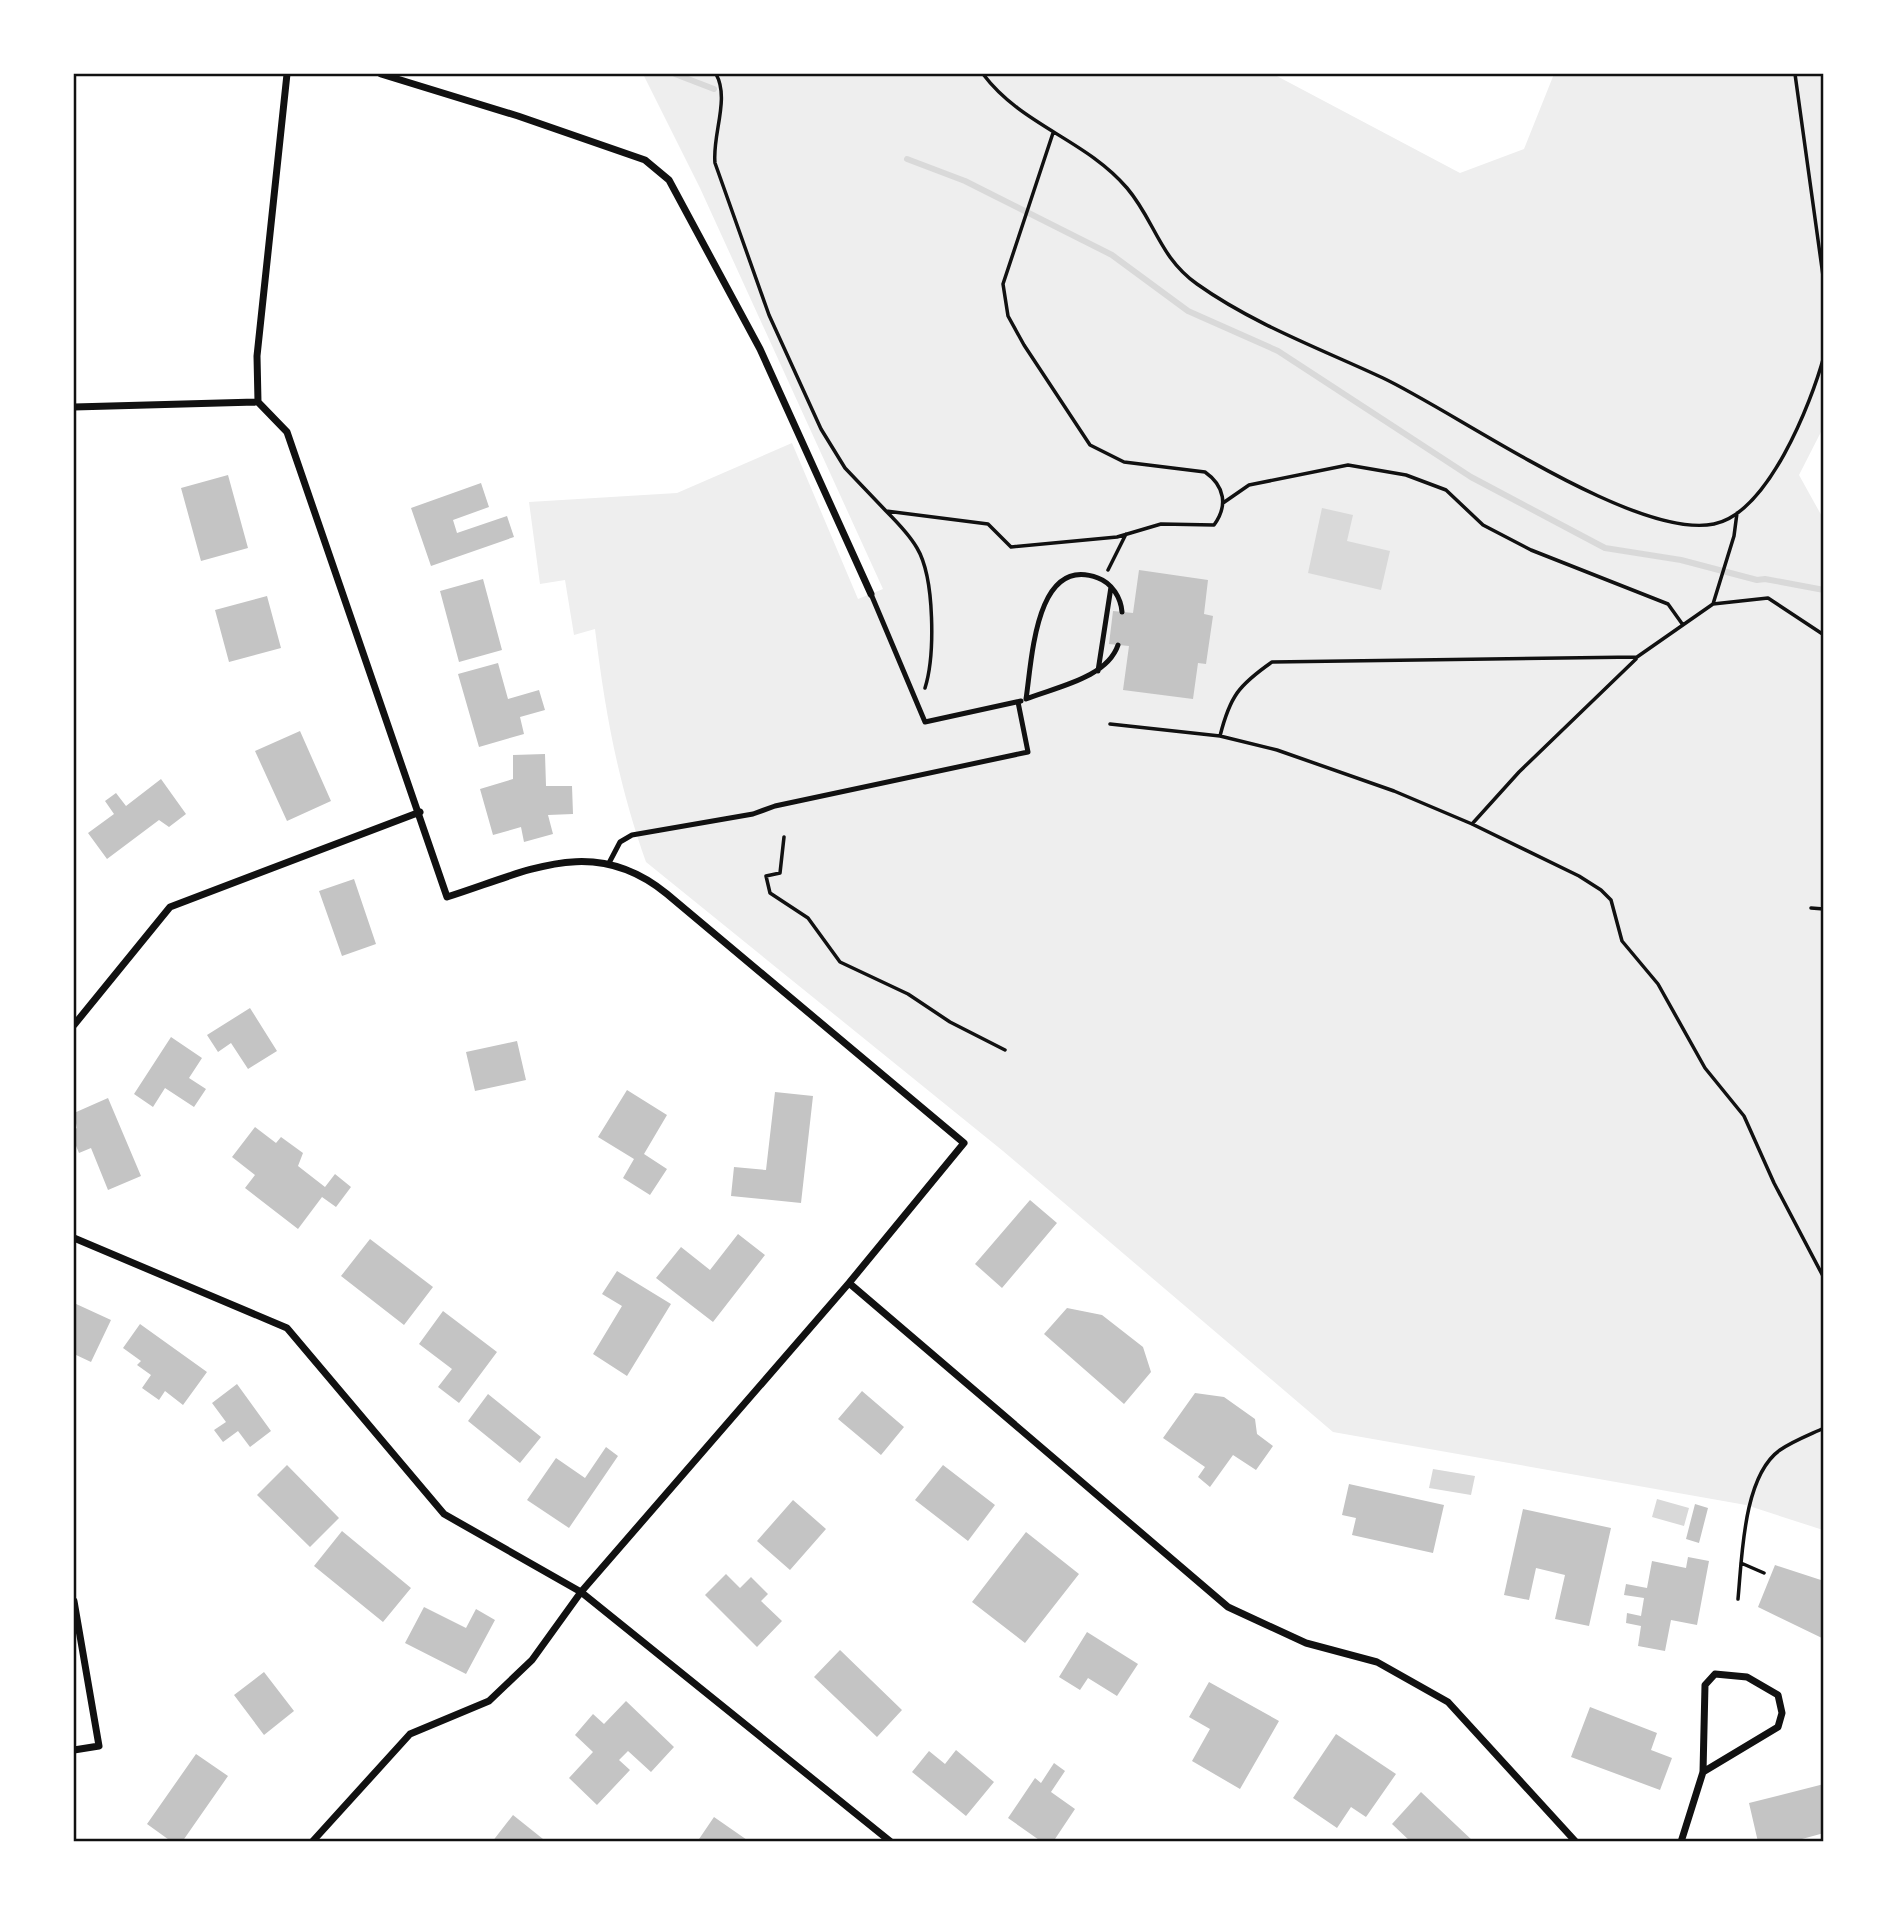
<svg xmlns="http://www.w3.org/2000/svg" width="1897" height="1915" font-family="'Work Sans',sans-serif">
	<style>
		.green { fill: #eee }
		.water { fill: #d9d9d9 }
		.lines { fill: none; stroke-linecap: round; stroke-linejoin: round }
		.stream { stroke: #d9d9d9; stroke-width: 6 }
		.building { fill: #c4c4c4 }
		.path { stroke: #111; stroke-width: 3.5 }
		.service { stroke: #111; stroke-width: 5 }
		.minor { stroke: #111; stroke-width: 7 }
		.neatline { fill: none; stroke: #111; stroke-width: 2.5 }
	</style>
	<rect width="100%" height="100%" fill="#fff"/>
	<path class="green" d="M643,74H1273L1460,173L1524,149L1554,74H1823V428L1799,475L1824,520L1823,1530L1746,1505L1333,1432L1003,1151L646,862C618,783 605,712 595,629L574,635L565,580L540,584L529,502L677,493L792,443L858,599L883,589L700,188Z"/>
	<path class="water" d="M1322,508L1353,515L1347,541L1390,551L1381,590L1308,573Z
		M1433,1469L1475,1476L1471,1495L1429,1488Z
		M1657,1499L1689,1508L1684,1526L1652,1517Z"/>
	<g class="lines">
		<path class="stream" d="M675,74L714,89
			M907,159L965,181L1112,255L1188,311L1278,351L1471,477L1605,548L1681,560L1757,580L1765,579L1824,590"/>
	</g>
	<path class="building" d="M228,475L248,548L201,561L181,488Z
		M481,483L489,507L453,520L457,533L507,516L514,537L431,566L411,508Z
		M1139,570L1208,580L1204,614L1213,616L1206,664L1198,663L1193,699L1123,690L1129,646L1109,644L1113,611L1133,613Z
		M483,579L502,650L459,662L440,591Z
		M267,596L281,648L229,662L215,610Z
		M498,663L508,699L539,690L545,710L520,717L524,734L479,747L458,674Z
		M300,731L331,801L287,821L255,751Z
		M545,754L546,786H572L573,814L548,815L553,834L524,842L521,827L493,835L480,789L513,779V755Z
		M161,779L186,814L169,827L159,820L107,859L88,833L114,814L105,801L116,793L126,806Z
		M354,879L376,944L342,956L319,891Z
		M250,1008L277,1051L248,1069L231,1043L218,1052L207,1035Z
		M171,1037L202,1058L189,1078L206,1089L194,1107L165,1088L153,1107L134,1094Z
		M517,1041L526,1080L475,1091L466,1052Z
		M627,1090L667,1115L644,1154L667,1169L650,1195L623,1178L634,1159L598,1137Z
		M775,1092L813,1096L801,1203L731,1196L734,1167L766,1170Z
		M108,1098L141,1176L108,1190L91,1148L79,1153L74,1141V1130L77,1128L74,1113Z
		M255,1127L276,1143L281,1137L303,1153L298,1166L325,1187L335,1174L351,1187L336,1207L322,1197L298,1229L245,1188L255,1175L232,1157Z
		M1030,1200L1057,1223L1002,1288L975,1264Z
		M738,1234L765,1255L713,1322L656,1278L681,1247L710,1270Z
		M370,1239L433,1287L404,1325L341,1276Z
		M617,1271L671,1304L627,1376L593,1354L622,1306L602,1294Z
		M74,1303L111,1320L91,1362L74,1354Z
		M1067,1308L1102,1315L1143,1347L1151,1372L1124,1404L1044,1334Z
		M443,1311L497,1352L459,1403L438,1387L452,1369L419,1344Z
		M140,1324L207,1372L183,1405L165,1391L159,1400L142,1388L151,1375L137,1365L141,1361L123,1348Z
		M237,1384L271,1431L250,1447L238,1431L223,1442L214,1430L226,1422L212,1403Z
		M862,1391L904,1427L881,1455L838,1419Z
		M1195,1393L1224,1397L1255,1419L1257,1434L1273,1446L1256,1470L1233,1455L1210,1487L1198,1477L1205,1467L1163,1438Z
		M488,1394L541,1437L520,1463L468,1421Z
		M606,1447L618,1456L569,1528L527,1500L556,1458L585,1478Z
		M287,1465L339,1518L310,1547L257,1495Z
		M943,1465L995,1505L968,1541L915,1500Z
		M1349,1484L1444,1505L1433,1553L1352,1535L1356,1518L1342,1515Z
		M793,1500L826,1529L790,1570L757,1541Z
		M1695,1504L1708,1508L1699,1543L1686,1539Z
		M1523,1509L1611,1528L1589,1626L1555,1619L1565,1575L1536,1568L1529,1600L1504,1595Z
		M342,1531L411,1588L383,1622L314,1566Z
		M1026,1532L1079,1574L1025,1643L972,1602Z
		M1688,1557L1709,1561L1697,1625L1671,1620L1665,1651L1638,1646L1641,1626L1626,1623L1627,1613L1641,1616L1644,1598L1624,1595L1626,1584L1647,1588L1652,1561L1686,1568Z
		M1775,1565L1824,1581V1639L1758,1607Z
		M726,1574L740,1588L751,1577L768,1594L761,1601L782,1621L757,1647L705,1595Z
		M424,1607L466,1628L476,1609L495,1620L466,1674L405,1643Z
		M1087,1632L1138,1664L1117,1696L1088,1678L1080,1690L1059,1677Z
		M840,1650L902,1710L877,1737L814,1677Z
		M264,1672L294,1711L264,1735L234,1695Z
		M1209,1682L1279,1721L1240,1789L1192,1761L1210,1729L1189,1717Z
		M626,1701L674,1747L651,1772L628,1751L619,1760L630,1770L597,1805L569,1778L593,1752L575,1735L593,1714L604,1724Z
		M1590,1707L1657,1733L1651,1750L1672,1758L1660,1790L1571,1757Z
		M1336,1734L1396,1774L1366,1817L1351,1807L1337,1828L1293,1798Z
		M956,1750L994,1782L966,1816L912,1772L929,1751L945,1764Z
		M196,1754L228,1776L182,1842H172L147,1824Z
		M1054,1763L1065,1771L1051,1792L1075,1809L1053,1842H1042L1008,1818L1035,1778L1041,1783Z
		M1824,1784V1833L1791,1842H1758L1749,1803Z
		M1421,1792L1474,1842H1411L1392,1824Z
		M513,1815L543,1839L541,1842H492Z
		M714,1817L750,1842H697Z"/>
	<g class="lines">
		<path class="path" d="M716,74C730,99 712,135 715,163L769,315L821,429L845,468L886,511
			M983,74C1022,126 1085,139 1127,188C1155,221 1159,257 1197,284C1253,324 1321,349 1383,378C1459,414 1635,540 1714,524C1768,513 1811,404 1824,356
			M1795,74L1824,283
			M1223,503L1249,485L1348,465L1406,475L1446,490L1483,525L1531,550L1668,604L1683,625
			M1108,570L1126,534
			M1713,604L1734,536L1737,513
			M925,688C935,656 935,578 917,548C909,534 897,522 886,511L988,524L1011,547L1117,537L1161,524L1214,525C1228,506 1225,486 1205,472L1124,462L1090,445L1024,345L1008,316L1003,284L1053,133
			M1110,724L1220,736L1277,750L1394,791L1472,824L1579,876L1601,890L1611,900L1622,941L1658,984L1705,1068L1744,1116L1774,1183L1824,1278
			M1220,736C1230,696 1239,685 1272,662L1637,657L1713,604L1768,598L1824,635
			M1472,824L1519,772L1636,659
			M784,837L780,873L766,876L770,893L808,918L840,962L908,994L950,1022L1005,1050
			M1811,908L1824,909
			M1741,1563L1764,1573
			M1738,1599C1742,1558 1743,1476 1780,1450C1793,1441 1809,1435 1824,1428"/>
		<path class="service" d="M871,594L925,722L1021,701
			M1118,645C1107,678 1056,687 1026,699C1032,661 1035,554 1098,578C1112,583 1121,598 1122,612
			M1098,671L1111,587
			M609,863L620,842L632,835L753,814L775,806L1028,752L1018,702"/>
		<path class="minor" d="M287,74L257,356L258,402L287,432L447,897C527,872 593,833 667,894L964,1143L849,1283L581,1592L532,1660L489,1701L410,1734L312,1842
			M381,74L518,116L645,160L669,180L760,349L871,594
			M74,407L258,402
			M74,1025L170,907L420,812
			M74,1238L287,1328L444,1514L581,1592L891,1842
			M849,1283L1228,1607L1306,1643L1377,1662L1448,1702L1576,1842
			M74,1601L99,1746L74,1750
			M1681,1842L1703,1772L1705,1685L1715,1674L1747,1677L1778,1695L1782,1713L1778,1727L1703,1772"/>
	</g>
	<rect width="1897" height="1915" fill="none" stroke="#ffffff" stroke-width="150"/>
	<rect x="75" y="75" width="1747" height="1765" class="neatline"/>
</svg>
